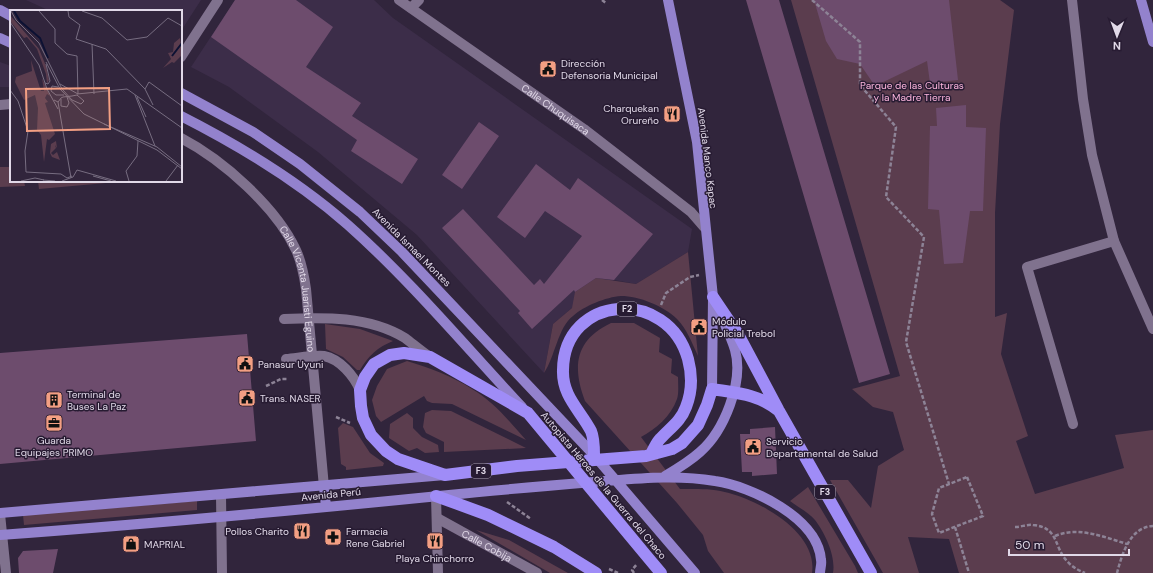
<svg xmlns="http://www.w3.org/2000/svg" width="1153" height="573" font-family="'DM Sans',sans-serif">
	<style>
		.built { fill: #3c2d49 }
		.green { fill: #5b3d4e }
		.building { fill: #6d4c6d }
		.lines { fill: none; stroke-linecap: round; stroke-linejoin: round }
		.path { stroke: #8d8396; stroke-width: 2.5; stroke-dasharray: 4 2; stroke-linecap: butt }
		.minor { stroke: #80728e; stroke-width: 10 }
		.major { stroke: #9382cd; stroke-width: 10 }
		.highway { stroke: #9f8cf7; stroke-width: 12 }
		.labels { text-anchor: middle; stroke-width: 3; stroke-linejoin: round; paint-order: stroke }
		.shield { fill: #271b32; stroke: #a9a0b1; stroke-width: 1 }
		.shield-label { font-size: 9px; font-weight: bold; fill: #e1d9e8 }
		.poi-label { font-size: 10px; fill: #e1d9e8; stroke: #271b32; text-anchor: start }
		.park-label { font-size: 10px; fill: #ffb7df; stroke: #271b32 }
		.street-label { font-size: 10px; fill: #e1d9e8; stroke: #271b32 }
		.inset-river { fill: none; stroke: #0c1133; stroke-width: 2 }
		.inset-road { fill: none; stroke: #776d81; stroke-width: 1 }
		.view { fill: #f39f83; fill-opacity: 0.15; stroke: #f39f83; stroke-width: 2 }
		.inset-edge { fill: none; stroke: #e1d9e8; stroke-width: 2 }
	</style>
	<rect width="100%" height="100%" fill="#31253c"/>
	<path class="built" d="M26,0H201L181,31V11H50Z
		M235,0H374L393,18L692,229L688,252L636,284L614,280L572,308L553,324L544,373L417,235L318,152L229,87L191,67Z
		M0,62L11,66V87H0Z"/>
	<path class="green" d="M791,0H1000L1014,10L1000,124L995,213V317L1007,313L1001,354L1028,436L1016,441L1035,494L1124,468L1115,435L1153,430V573H959L949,539L908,537L919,573H883L830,480H848L871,508L878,466L904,450L893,412L873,407L852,389L900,376Z
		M0,167H11V181H24L25,186L0,187Z
		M38,181H106V183L39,189Z
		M688,252L698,356C692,343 687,329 677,319C664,306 639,296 621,296C606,297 584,306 573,316C558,327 555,357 544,373L553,324L572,308L575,292L596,278L636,284Z
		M611,323H634L660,338L659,352L672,359L671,373L678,377C678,384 679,393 677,399C671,416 656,429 641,437L680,489C696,489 713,488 729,493C762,502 818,533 812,573H724L708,551L703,535L677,503L585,401C572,367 575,340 611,323Z
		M325,324L360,329L393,341C378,347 368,356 360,370H357L343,357L326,349Z
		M407,361C430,368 452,376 472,389C493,401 510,422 526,440L452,404L432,403L427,401L424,396L381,422L376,416L372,400L377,386L387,369Z
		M432,410L451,411L526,448L444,452V442L426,433L423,427L425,413Z
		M407,413L413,418V428L422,437L438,445L439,452L425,453L417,448L409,451L389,438L390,424Z
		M343,423L353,427L370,453L384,463L383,466L346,470V467L341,464L338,428Z
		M808,487L855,566L858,573H833C836,556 825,533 815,520C809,513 798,507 790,501Z
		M197,501V510L24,525L23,515Z
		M476,530L509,540L568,573H550Z"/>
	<path class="building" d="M235,0H296L333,27L306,67L361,103L352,116L418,159L402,184L351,151L357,140L211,37Z
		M746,0H779L890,374L859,383Z
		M814,0H949L958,80L930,83L927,61L875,86L860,64L837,59L826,41Z
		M966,105V127L986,128L983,211H970L963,263L944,264L939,210L928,209L930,126H937L936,108Z
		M479,122L499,136L462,189L442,175Z
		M536,164L570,190L578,178L653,234L614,280L596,278L575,292L574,290L532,329L518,313L520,311L442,228L463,209L534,285L540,279L544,284L582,236L545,211L525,238L497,217Z
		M247,334L256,441L0,464V353Z
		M775,427L777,474L752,476V472H742L740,434H750V429Z
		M58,549L53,573H19L18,558L23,551Z"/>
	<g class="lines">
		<path class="path" d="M602,0L606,3
			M812,0L860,42V85L896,127L886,197L924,237L906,342L949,484
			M661,305L666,293L690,277L699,275
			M266,386L281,379H288
			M336,417L350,423
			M967,477L983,516L939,533L932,514L939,488Z
			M507,502L531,519
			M955,527L969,573
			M1015,527C1021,527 1028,524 1033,525C1059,527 1054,548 1067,561C1072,567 1078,570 1085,573
			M1055,536C1078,526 1104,537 1127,544
			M609,569L618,573
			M634,573L632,570L637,564
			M1117,573C1122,554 1130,527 1153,526"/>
		<g class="minor">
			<path id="s1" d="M399,0L584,129L691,212L704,227"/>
			<path d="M1072,0L1083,99L1092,155L1114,241L1153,329"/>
			<path d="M411,8L419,0"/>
			<path d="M181,57L218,0"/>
			<path d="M0,105L11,104"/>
			<path id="s2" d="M181,138C223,160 276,207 296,250C302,263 304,275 306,289L324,487"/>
			<path d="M284,319C324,317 369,316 405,338C413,344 421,351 430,357"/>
			<path d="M286,359C298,358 312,355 324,356C340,359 354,376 360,390"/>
			<path d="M1073,424L1027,267L1114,241"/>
			<path d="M221,495L222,573"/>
			<path d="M436,496L438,573"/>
			<path d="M0,514L6,573"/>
			<path id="s3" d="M437,518L537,573"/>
		</g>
		<path class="major" d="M668,0L697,142L713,297L712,389
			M1141,0L1153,42
			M0,10L11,16
			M0,38L11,43
			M181,93L253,132L300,164L360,212L402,252L594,455L695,573
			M181,116C240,146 298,181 348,225C411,281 465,346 522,407
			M665,476C677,469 689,462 700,452C724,431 744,382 735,350C732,339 726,327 721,316
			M324,487L326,507
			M0,513L445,475
			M0,535C150,524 300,510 449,495C497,490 545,486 593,482C634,479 674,474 715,481C751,486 818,518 821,560C822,564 820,569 820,573"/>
		<path class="highway" d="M713,297L738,334L778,409
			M594,455C594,448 594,438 591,431C580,410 562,396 563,370C564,294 668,287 688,359C692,374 692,392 686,407C681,421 670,428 660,439C656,443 654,449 651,454
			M436,496L488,515L554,547L596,573
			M661,573L645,554L528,413L430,357L404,353L390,355L374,364L365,377L360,390L361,406L363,418L371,435L386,451L398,459L445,475L517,466L646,456L672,449L682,443L698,425L707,405L712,389C737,393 759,394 779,411L871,573"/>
	</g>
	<defs>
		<symbol id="civic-square" viewBox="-11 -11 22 22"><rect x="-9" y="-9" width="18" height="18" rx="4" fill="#f39f83" stroke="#271b32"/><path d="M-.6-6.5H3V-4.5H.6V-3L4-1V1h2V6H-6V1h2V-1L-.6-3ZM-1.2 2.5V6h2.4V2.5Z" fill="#111"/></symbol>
		<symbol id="restaurant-square" viewBox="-11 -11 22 22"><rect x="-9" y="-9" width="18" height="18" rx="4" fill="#f39f83" stroke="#271b32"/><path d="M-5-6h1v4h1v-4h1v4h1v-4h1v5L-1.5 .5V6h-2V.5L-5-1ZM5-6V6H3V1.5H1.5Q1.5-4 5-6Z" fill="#111"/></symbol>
		<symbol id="building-square" viewBox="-11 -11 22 22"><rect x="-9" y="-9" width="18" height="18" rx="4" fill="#f39f83" stroke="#271b32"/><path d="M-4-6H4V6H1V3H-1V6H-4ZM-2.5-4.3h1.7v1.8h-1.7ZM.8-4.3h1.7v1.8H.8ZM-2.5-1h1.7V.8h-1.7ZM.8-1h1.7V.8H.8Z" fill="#111"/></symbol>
		<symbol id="office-square" viewBox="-11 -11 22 22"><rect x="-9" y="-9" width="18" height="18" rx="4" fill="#f39f83" stroke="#271b32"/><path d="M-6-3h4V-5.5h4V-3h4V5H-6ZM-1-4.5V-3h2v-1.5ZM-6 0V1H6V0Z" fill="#111"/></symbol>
		<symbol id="pharmacy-square" viewBox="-11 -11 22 22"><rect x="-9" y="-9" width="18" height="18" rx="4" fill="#f39f83" stroke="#271b32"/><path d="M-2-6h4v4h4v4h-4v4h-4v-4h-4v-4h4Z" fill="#111"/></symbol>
		<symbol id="shop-square" viewBox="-11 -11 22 22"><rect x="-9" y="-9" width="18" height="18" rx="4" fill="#f39f83" stroke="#271b32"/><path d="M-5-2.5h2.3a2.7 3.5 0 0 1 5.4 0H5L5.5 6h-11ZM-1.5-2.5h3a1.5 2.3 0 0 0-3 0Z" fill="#111"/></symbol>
	</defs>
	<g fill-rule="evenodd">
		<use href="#civic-square" x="538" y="59" width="20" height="20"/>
		<use href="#restaurant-square" x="662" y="104" width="20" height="20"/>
		<use href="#civic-square" x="689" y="317" width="20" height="20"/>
		<use href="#civic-square" x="235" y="354" width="20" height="20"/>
		<use href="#civic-square" x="237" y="388" width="20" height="20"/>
		<use href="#building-square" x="44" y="390" width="20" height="20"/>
		<use href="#office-square" x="44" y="413" width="20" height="20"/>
		<use href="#civic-square" x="743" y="437" width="20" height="20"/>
		<use href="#restaurant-square" x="292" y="521" width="20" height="20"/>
		<use href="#pharmacy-square" x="323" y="527" width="20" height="20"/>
		<use href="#restaurant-square" x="425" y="531" width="20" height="20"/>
		<use href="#shop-square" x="121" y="534" width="20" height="20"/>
	</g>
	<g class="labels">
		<g class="shield">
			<rect x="617" y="302" width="20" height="14" rx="3"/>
			<rect x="471" y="464" width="20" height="14" rx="3"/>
			<rect x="815" y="485" width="20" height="14" rx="3"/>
		</g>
		<g class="shield-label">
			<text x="627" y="312">F2</text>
			<text x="481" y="474">F3</text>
			<text x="825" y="495">F3</text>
		</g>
		<g class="poi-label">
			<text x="561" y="67">Dirección<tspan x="561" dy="12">Defensoria Municipal</tspan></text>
			<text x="659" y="112" text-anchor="end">Charquekan<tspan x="659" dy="12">Orureño</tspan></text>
			<text x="712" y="325">Módulo<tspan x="712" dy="12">Policial Trebol</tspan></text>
			<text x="258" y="368">Panasur Uyuni</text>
			<text x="67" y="398">Terminal de<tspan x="67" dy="12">Buses La Paz</tspan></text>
			<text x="260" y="402">Trans. NASER</text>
			<text x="54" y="444" text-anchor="middle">Guarda<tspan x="54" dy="12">Equipajes PRIMO</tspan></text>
			<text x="766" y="445">Servicio<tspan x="766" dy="12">Departamental de Salud</tspan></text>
			<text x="289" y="535" text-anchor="end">Pollos Charito</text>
			<text x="346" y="535">Farmacia<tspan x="346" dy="12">Rene Gabriel</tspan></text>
			<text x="144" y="548">MAPRIAL</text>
			<text x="435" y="562" text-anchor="middle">Playa Chinchorro</text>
		</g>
		<g class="park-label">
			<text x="912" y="89">Parque de las Culturas<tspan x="912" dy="12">y la Madre Tierra</tspan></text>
		</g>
		<g class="street-label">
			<text dy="4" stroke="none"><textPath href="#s1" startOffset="191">Calle Chuquisaca</textPath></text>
			<text transform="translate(708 158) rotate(83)" y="4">Avenida Manco Kapac</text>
			<text transform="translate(412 247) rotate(45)" y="4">Avenida Ismael Montes</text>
			<text dy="4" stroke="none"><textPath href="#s2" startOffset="201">Calle Vicenta Juaristi Eguino</textPath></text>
			<text transform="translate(604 485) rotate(50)" y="4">Autopista Héroes de la Guerra del Chaco</text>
			<text transform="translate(331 494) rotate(-6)" y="4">Avenida Perú</text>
			<text dy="4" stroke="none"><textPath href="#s3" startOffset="57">Calle Cobija</textPath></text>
		</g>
	</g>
	<g transform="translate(10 10)">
		<rect width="172" height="172" fill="#31253c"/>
		<path d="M0,5L29,39L36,56L39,70L37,74L36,64L27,39L17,27L14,28L0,11ZM170,28L172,45L164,53L162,52L153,58L161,49L158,43L163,42L164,33ZM21,50L31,81H34L32,68L40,86L37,84L35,88L38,92L35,93L45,124L39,130L37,129L34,152L31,125L27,120L28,98L25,85L14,90L5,72L6,67L22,61ZM46,131L47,138L45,135L46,138L41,143L43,145L47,142L50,150L42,147L40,143L41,134Z" fill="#5b3d4e"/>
		<path class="inset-river" d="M4,1L10,11L30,28L38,48M162,46L172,33"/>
		<path class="inset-road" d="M1,1L6,10L29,33L51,77L53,80L62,90L71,94L74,91L67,85L62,86L53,87L51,88L48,92L44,90M29,1L45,19M58,1L59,7L70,15L66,29L96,39L135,79L143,95M72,1L92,8L117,30L137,27L158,8L172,16M0,12L29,55L37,79L48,99M45,19V33L57,44L67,46L68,84M82,34L84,84M36,52L50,79L74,104L147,140L172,159M35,73L38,74L40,71L36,54M50,74L68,84M48,77L42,76L41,81L46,85H54M135,79L139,72L172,96M0,80L8,91L18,121L15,141L16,162L51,164L57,168L62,166M67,84L117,79L172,118M125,85L145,136M127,87L136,107M51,89V96L57,97L59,93L57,87M48,92L61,168M94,114L147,137L172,157M0,117V132M67,160L106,171M83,166L101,171M33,170L45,171M11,171L25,168L34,170M52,171L63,167L67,160M119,171L116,161L127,146L128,131M156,171L168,155"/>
		<path class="view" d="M99,78L100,119L17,121L16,79Z"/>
		<rect width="172" height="172" class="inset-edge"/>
	</g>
	<g transform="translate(1117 36) rotate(181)" stroke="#271b32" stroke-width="3" paint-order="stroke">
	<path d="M0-3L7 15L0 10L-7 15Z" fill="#e1d9e8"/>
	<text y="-6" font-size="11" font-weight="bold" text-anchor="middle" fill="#e1d9e8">N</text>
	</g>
	<path d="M1009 549v6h120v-6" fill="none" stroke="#e1d9e8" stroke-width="2"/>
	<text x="1015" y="549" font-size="12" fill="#e1d9e8" stroke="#271b32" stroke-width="3" paint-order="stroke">50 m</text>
</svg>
